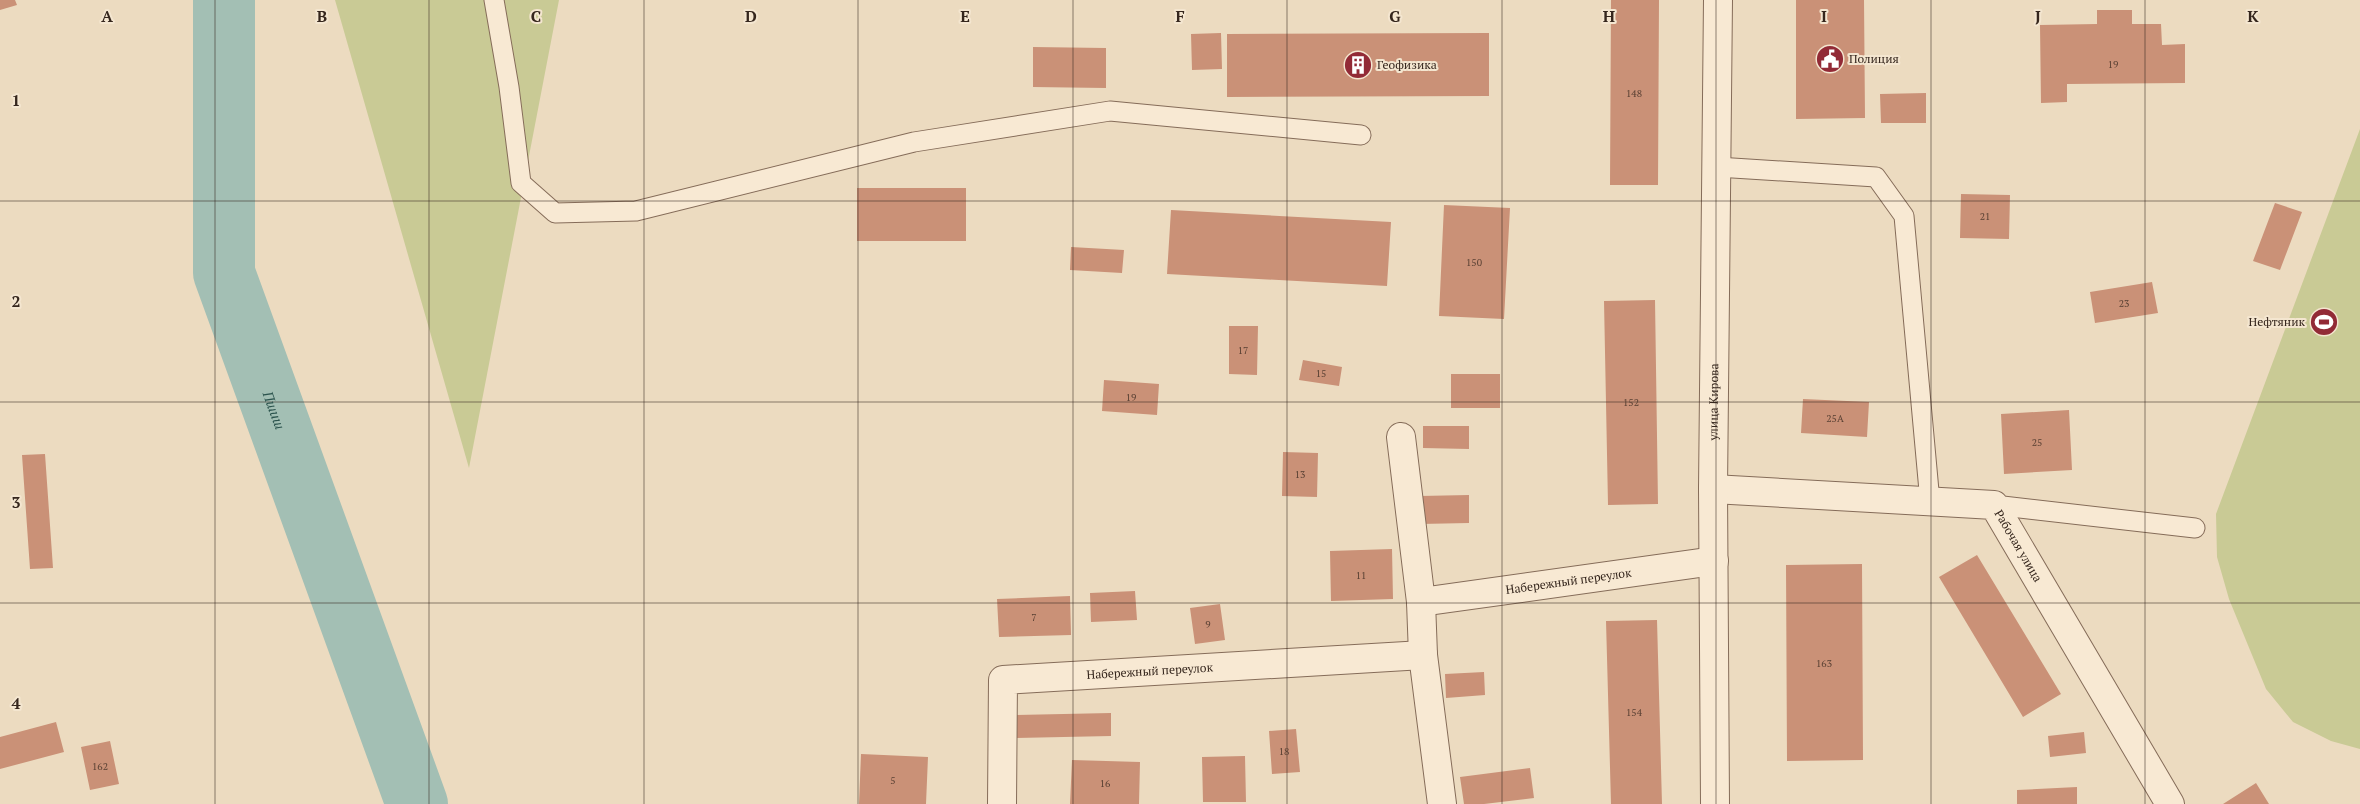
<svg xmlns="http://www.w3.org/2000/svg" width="2360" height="804" font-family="'PT Serif',serif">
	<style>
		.green { fill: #c9ca95 }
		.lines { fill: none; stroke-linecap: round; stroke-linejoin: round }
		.river { stroke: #a3bfb4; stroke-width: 62 }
		.building { fill: #ca9177 }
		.lane-casing { stroke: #856c59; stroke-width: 21 }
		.street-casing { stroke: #856c59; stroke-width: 30 }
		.lane { stroke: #f8e9d3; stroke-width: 19 }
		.street { stroke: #f8e9d3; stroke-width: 28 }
		.grid { fill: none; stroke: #35261d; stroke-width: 1; stroke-opacity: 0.55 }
		.labels { text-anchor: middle; stroke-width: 4; stroke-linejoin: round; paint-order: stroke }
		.number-label { font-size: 10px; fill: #5a4134 }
		.poi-label { font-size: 12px; fill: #35261d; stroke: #f4e6d0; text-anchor: start }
		.street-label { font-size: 12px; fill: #35261d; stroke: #f4e6d0 }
		.water-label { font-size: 14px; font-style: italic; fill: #2c544e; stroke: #f4e6d0 }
		.grid-label { font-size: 16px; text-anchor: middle; font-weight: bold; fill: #35261d; stroke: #f4e6d0; stroke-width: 4; stroke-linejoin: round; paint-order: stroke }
	</style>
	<rect width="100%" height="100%" fill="#ecdbc0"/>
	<path class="green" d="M335,0H559L469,468Z
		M2360,129V749L2331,741L2293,722L2266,689L2229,599L2217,557L2216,514Z"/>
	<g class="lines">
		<path class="river" id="s1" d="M224,0V273L417,804"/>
	</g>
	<path class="building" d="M0,0H15L17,5L0,10Z
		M1611,0H1659L1658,185H1610Z
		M1796,0H1864L1865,118L1796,119Z
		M2097,10H2132V24H2161L2162,45L2185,44V83L2067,84V102L2041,103L2040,25L2097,24Z
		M1221,33L1222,69L1192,70L1191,34Z
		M1489,33V96L1227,97V34Z
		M1033,47L1106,48V88L1033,87Z
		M1926,93V123H1881L1880,94Z
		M857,188H966V241H857Z
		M1961,194L2010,195L2009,239L1960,238Z
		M2275,203L2302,212L2280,270L2253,261Z
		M1444,205L1510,208L1504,319L1439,316Z
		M1171,210L1391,222L1387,286L1167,274Z
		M1071,247L1124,250L1122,273L1070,270Z
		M2152,282L2158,313L2095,323L2090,292Z
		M1655,300L1658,504L1608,505L1604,301Z
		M1229,326H1258L1257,375L1229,374Z
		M1303,360L1342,367L1339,386L1299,380Z
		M1451,374H1500V408H1451Z
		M1104,380L1159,384L1157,415L1102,411Z
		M1803,399L1869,402L1867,437L1801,433Z
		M2069,410L2072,470L2004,474L2001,414Z
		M1423,426H1469V449L1423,448Z
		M1283,452L1318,453L1317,497L1282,496Z
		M45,454L53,568L30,569L22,455Z
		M1469,495V523L1420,524V496Z
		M1392,549L1393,599L1331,601L1330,551Z
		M1977,555L2061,694L2023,717L1939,577Z
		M1862,564L1863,760L1787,761L1786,565Z
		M1135,591L1137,620L1091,622L1090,593Z
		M1070,596L1071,635L999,637L997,599Z
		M1220,604L1225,640L1195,644L1190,608Z
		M1657,620L1662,804H1611L1606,621Z
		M1484,672L1485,695L1446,698L1445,674Z
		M1111,713V736L1016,738L1015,715Z
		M56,722L64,752L0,769V737Z
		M1296,729L1300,772L1272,774L1269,731Z
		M2084,732L2086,753L2050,757L2048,736Z
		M110,741L119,784L90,790L81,747Z
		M861,754L928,757L926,804H859Z
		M1245,756L1246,802H1203L1202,757Z
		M1072,760L1140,762L1139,804H1070Z
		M1530,768L1534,798L1484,804H1464L1460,777Z
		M2256,783L2269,804H2223Z
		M2077,787V804H2017V790Z"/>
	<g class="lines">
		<defs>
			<path id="lane" d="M494,0L509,87L521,183L555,213L636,211L914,142L1110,111L1361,135
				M1717,167L1876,177L1904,216L1930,502
				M1994,505L2195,528"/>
			<g id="street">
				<path d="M1401,437L1421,602L1423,655L1442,804"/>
				<path id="s2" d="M1713,489L1994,505L2170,804"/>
				<path id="s3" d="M1421,602L1714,561"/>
				<path id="s4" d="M1002,804L1003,680L1423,655"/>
				<path id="s5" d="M1715,804L1713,489L1718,0"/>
			</g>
		</defs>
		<use href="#lane" class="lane-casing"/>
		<use href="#street" class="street-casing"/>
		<use href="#lane" class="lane"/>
		<use href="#street" class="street"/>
	</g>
	<path class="grid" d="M215,0V804M429,0V804M644,0V804M858,0V804M1073,0V804M1287,0V804M1502,0V804M1716,0V804M1931,0V804M2145,0V804M0,201H2360M0,402H2360M0,603H2360"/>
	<defs>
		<symbol id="civic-disc" viewBox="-11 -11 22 22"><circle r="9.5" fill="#922a36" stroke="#f4e6d0"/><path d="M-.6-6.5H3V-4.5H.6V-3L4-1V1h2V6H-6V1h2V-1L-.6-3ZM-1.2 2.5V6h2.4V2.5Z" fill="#fff"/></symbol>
		<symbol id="building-disc" viewBox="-11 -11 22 22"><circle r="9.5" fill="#922a36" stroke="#f4e6d0"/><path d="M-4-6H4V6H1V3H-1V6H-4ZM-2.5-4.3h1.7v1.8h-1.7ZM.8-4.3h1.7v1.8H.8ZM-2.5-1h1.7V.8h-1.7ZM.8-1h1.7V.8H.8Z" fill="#fff"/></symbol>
		<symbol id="stadium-disc" viewBox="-11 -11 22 22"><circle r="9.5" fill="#922a36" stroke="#f4e6d0"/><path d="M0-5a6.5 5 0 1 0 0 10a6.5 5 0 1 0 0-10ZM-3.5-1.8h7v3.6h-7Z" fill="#fff"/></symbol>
	</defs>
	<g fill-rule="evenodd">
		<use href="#civic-disc" x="1814" y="43" width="32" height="32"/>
		<use href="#building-disc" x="1342" y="49" width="32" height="32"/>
		<use href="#stadium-disc" x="2308" y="306" width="32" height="32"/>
	</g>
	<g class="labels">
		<g class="number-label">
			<text x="2113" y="68">19</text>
			<text x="1634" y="97">148</text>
			<text x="1985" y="220">21</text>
			<text x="1474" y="266">150</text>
			<text x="2124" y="307">23</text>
			<text x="1243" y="354">17</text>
			<text x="1321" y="377">15</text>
			<text x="1131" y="401">19</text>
			<text x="1631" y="406">152</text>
			<text x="1835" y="422">25А</text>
			<text x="2037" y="446">25</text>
			<text x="1300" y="478">13</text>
			<text x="1361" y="579">11</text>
			<text x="1034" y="621">7</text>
			<text x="1208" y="628">9</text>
			<text x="1824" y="667">163</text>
			<text x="1634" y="716">154</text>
			<text x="1284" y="755">18</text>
			<text x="100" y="770">162</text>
			<text x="893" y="784">5</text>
			<text x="1105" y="787">16</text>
		</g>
		<g class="poi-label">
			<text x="1849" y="63">Полиция</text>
			<text x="1377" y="69">Геофизика</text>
			<text x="2305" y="326" text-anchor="end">Нефтяник</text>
		</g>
		<g class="street-label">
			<text dy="4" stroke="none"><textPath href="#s5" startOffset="402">улица Кирова</textPath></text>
			<text dy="4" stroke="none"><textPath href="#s2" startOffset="329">Рабочая улица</textPath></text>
			<text dy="4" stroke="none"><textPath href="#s3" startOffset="149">Набережный переулок</textPath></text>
			<text dy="4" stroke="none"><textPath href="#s4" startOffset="271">Набережный переулок</textPath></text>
		</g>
		<g class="water-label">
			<text dy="5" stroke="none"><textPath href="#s1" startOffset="419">Пшиш</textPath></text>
		</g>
	</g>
	<g class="grid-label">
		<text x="107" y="22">A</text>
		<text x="322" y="22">B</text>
		<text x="536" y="22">C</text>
		<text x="751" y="22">D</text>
		<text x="965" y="22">E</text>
		<text x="1180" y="22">F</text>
		<text x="1395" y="22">G</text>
		<text x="1609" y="22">H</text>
		<text x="1824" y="22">I</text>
		<text x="2038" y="22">J</text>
		<text x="2253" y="22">K</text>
		<text x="16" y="106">1</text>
		<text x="16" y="307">2</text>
		<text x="16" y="508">3</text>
		<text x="16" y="709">4</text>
	</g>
</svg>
